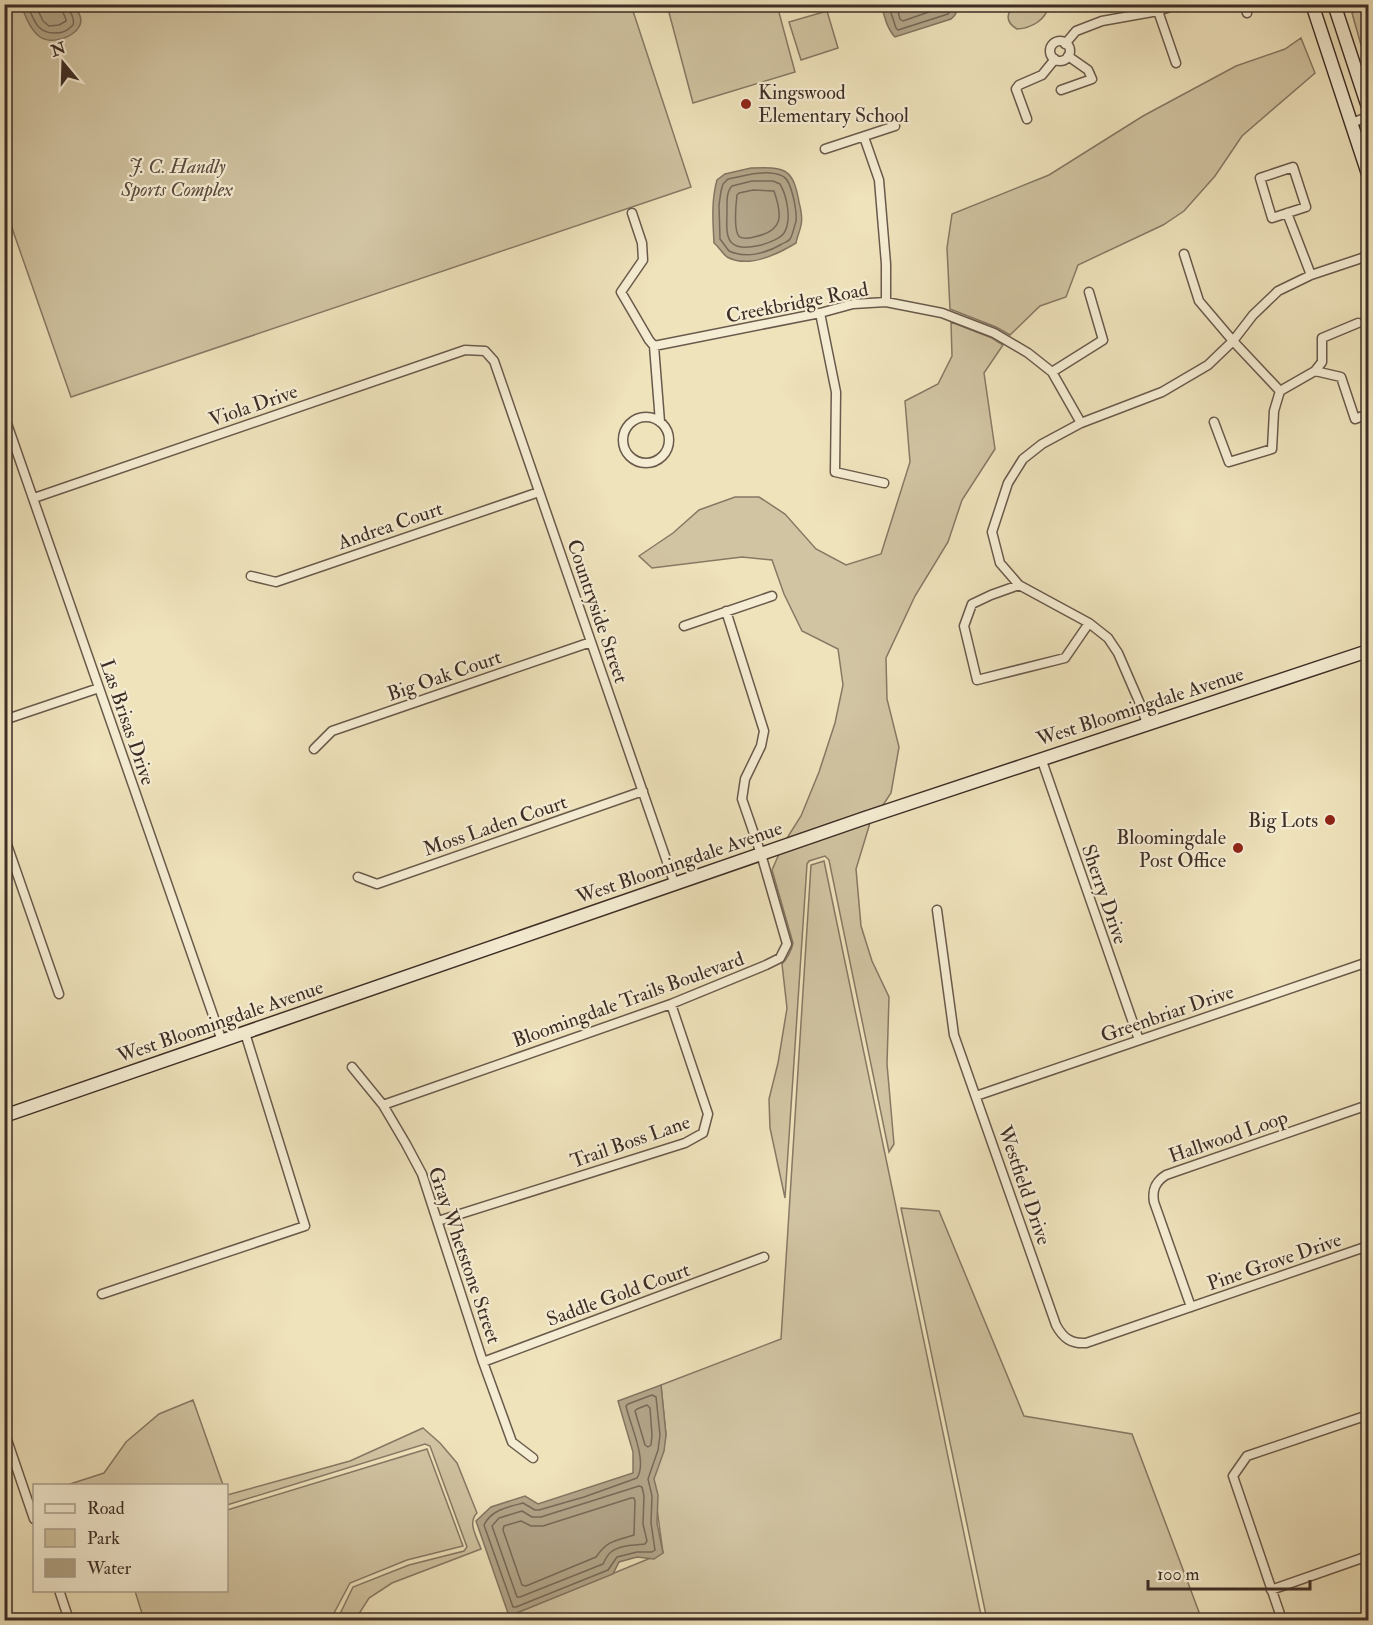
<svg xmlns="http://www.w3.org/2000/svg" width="1373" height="1625" font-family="'IM FELL Double Pica',serif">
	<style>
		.green { fill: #d1c4a2; stroke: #877864; stroke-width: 1.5 }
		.water { fill: #b2a589; stroke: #837561; stroke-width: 1.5 }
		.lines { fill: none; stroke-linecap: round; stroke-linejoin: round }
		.shore { stroke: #786958; stroke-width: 1.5 }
		.street-casing { stroke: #6a5a4c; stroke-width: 11 }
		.secondary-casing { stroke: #3d2d26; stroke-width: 15 }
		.street { stroke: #f5edd3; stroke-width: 8 }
		.secondary { stroke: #f5edd3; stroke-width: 12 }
		.poi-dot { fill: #8f2418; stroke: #f5edd3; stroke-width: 2 }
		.labels { text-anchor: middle; stroke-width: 4.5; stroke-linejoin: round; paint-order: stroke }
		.poi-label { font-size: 20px; fill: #3d2d26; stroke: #f5edd3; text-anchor: end }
		.park-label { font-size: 20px; font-style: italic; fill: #5b4b3f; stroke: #f5edd3 }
		.street-label { font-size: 20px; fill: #3d2d26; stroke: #f5edd3 }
	</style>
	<rect width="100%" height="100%" fill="#efe3bc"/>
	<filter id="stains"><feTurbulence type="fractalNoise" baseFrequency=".00333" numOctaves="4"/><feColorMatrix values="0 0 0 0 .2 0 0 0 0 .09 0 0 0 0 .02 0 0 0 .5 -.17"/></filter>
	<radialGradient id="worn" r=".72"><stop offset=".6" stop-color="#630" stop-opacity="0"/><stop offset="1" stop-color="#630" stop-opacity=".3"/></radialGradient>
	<path class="green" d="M4,5H631L691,187L71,397L5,208Z
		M667,5H777L795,72L693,103Z
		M1015,5V4L1049,5C1046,20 1032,28 1017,29C1005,22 1006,13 1015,5Z
		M1365,5H1368V43L1361,45L1352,13Z
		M827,11L838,48L801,60L789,22Z
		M1301,38L1315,73L1242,136L1215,176L1184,211L1163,225L1078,265L1066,297L1040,306L1010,335L996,327L950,309L947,248L952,214L1049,175L1143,116L1236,66L1285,49Z
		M951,322L992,338L1003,345L984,373L995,449L962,500L948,542L915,596L886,658L887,699L899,747L891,793L883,805L787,838L801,816L819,772L835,723L843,685L838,649L802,631L784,594L772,560L742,557L652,568L639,556L673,533L699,510L735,497H759L785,514L816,549L846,565L881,554L910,462L905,401L938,384L952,356Z
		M870,823L856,869L861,926L872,961L889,997L887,1064L894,1144L889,1152L829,860L825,856L809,861L807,864L785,1198L770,1128L769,1099L778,1063L787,1008L782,964C787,959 792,950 793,943L772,870L779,854Z
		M824,861L982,1620H510L509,1616L663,1553L653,1479L666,1435L661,1385L781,1339L811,865Z
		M901,1208L939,1211L1024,1416L1132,1434L1202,1620H987Z
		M193,1400L223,1485H67L104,1473L126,1442L159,1414Z
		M423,1428L440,1443L457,1463L477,1513C467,1523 477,1537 481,1549L392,1583L369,1598L355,1620H341L339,1616L353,1587L409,1565L464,1551L467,1547L430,1446L425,1444L227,1505V1495L350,1461Z
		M427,1449L463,1546L407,1560L350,1583L333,1615L335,1620H144L135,1591L226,1590L227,1510Z"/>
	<path class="water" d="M21,5H70C101,25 58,49 40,37C30,30 25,15 21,5Z
		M882,5H955C957,12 957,14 951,19L895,37C888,30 883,15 882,5Z
		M751,168C784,167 793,167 799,202C801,210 803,218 801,225C800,231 797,237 796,243C778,254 749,269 727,257C722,253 719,247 714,243C713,223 711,201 717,180L725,174Z
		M661,1385L666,1435L664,1451L654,1479L658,1495L657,1523L663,1553L654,1559L637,1557L619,1562L613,1574L509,1616L476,1521L491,1507L525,1496L538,1504L633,1473V1452L618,1401Z"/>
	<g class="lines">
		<path class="shore" d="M27,4C34,20 37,34 56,33C64,33 68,30 73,25C76,16 68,13 68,4
			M35,4L43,21L49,26L59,25L66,21C66,15 60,11 60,4
			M888,4L896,28L898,30L948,14L950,11V4
			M896,4L900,19L903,21L940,8L942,4
			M752,174C761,173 776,171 784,177C792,182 797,212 796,221C795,224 792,237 790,239C788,242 785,242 782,244C767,253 746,259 729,251L720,239L719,205L721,191L723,184L728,179Z
			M752,181H773L780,184C787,196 792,221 784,233C777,243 742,253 732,243C725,237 727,221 727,212C727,203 726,192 732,186Z
			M753,190L774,191C783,217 783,231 754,237C750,238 743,239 740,237C733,233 736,203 737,195L739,193Z
			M652,1395L656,1397L660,1435L658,1450L648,1479L652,1496L651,1523L655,1550L652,1552H637L617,1557L608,1570L516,1607H513L484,1525C491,1510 508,1507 523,1503L535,1510H539L584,1497L637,1478C648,1461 630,1425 626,1406L628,1404Z
			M647,1405L650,1408L652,1435L651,1445L648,1447L645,1445L635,1411L637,1409Z
			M639,1486L642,1487L644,1496L643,1524L647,1541L645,1544C635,1545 620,1545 611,1552C607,1555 605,1560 603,1564L520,1597H517L492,1526L499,1518L522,1511L532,1517H541Z
			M631,1498H634L635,1501L634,1535C615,1541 608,1540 596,1557L526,1586L522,1585L503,1530L504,1526L521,1521L531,1526H543Z"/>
		<defs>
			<path id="street" d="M1244,4L1247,13
				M1158,11L1176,63
				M1050 51a10 10 0 1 1 20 0a10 10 0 1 1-20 0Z
				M1065,44L1076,31L1102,21L1158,11L1178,4
				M1061,90L1092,79L1088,70L1068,56
				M1027,119L1016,89L1019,85L1042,75L1055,59
				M1351,123L1368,117
				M864,137L879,180L886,264V302
				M825,149L895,126
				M1293,167L1306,207L1272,218L1260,178Z
				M632,213L642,243L643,260L621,292L649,340L654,346L660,422
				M1287,213L1311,275
				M1184,254L1199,301L1233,341L1280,391
				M820,313L836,392L835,472L884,483
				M654,346L820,313L853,304L886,302L942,313L994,333L1028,353L1052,372L1081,423
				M1315,371L1341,377L1355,419L1368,414
				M1052,372L1103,340L1089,292
				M1280,391L1315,371L1322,362V338L1358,323
				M4,415L222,1041
				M623 440a23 23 0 1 1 46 0a23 23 0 1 1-46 0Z
				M1214,422L1229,462L1272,449L1274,411L1280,391
				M34,498L465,350L485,351L494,361L675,885
				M251,576L276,582L539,492
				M1019,585L991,595L972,604L964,626L977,680L1065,658L1089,623
				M684,626L772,596
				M4,720L99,688
				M1147,724L1141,706L1118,653L1108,638L1089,623L1019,585L1000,563L992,532L1008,483L1023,459L1042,444L1081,423L1162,392L1208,365L1233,341L1253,315L1278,291L1311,275L1368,256
				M314,749L332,731L591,642
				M1041,758L1139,1040
				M4,836L59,994
				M358,877L377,884L643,791
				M937,910L954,1035L1056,1325C1063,1338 1071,1344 1086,1343L1368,1246
				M352,1067L383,1105L406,1144L422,1174L483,1362L512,1442L533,1458
				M976,1096L1368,962
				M383,1105L671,1004L766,965L780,958L787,944L761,854L742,799L745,779L761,746L764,731L726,611
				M438,1221L685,1143L703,1133L708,1114L671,1004
				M102,1294L305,1226L245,1033
				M1191,1307L1154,1202C1152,1190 1155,1182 1166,1175L1368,1105
				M483,1362L764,1257
				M4,1431L34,1519
				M59,1590L69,1620
				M1271,1590L1368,1556
				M1282,1620L1233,1476L1247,1456L1368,1415"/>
			<path id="secondary" d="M1312,4L1368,174
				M1334,4L1368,107
				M4,1116L865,818L1368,651"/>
		</defs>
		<use href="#street" class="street-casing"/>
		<use href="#secondary" class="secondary-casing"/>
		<use href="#street" class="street"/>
		<use href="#secondary" class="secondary"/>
	</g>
	<g class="poi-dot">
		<circle cx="746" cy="104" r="6"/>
		<circle cx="1330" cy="820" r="6"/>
		<circle cx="1238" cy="848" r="6"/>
	</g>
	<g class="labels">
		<g class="poi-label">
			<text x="758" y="99" text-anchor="start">Kingswood<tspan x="758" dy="23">Elementary School</tspan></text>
			<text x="1318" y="827">Big Lots</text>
			<text x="1226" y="844">Bloomingdale<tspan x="1226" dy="23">Post Office</tspan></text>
		</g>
		<g class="park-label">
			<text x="177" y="173">J. C. Handly<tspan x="177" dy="23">Sports Complex</tspan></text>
		</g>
		<g class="street-label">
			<text transform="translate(797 302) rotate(-11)" y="7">Creekbridge Road</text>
			<text transform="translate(253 405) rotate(-19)" y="7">Viola Drive</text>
			<text transform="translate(390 525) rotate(-19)" y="7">Andrea Court</text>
			<text transform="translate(598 611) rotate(71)" y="7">Countryside Street</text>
			<text transform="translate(444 675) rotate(-19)" y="7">Big Oak Court</text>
			<text transform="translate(1140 706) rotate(-18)" y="7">West Bloomingdale Avenue</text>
			<text transform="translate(128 722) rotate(71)" y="7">Las Brisas Drive</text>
			<text transform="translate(495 825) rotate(-19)" y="7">Moss Laden Court</text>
			<text transform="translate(679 862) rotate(-19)" y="7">West Bloomingdale Avenue</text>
			<text transform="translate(1105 894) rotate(71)" y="7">Sherry Drive</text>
			<text transform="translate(628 999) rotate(-20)" y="7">Bloomingdale Trails Boulevard</text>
			<text transform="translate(1167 1013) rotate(-19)" y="7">Greenbriar Drive</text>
			<text transform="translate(220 1021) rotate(-19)" y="7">West Bloomingdale Avenue</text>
			<text transform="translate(1228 1136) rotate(-19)" y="7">Hallwood Loop</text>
			<text transform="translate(630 1141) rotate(-19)" y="7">Trail Boss Lane</text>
			<text transform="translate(1025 1185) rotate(71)" y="7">Westfield Drive</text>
			<text transform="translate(465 1255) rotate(71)" y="7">Gray Whetstone Street</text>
			<text transform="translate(1274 1261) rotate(-19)" y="7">Pine Grove Drive</text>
			<text transform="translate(618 1294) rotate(-20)" y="7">Saddle Gold Court</text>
		</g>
	</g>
	<rect width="1373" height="1625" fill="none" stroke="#efe3bc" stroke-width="24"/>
	<rect x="6" y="6" width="1361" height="1613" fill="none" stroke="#3d2d26" stroke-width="3"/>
	<rect x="12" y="12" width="1349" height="1601" fill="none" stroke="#3d2d26" stroke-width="1.5"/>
	<rect x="33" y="1484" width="195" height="108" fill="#f5edd3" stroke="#aba08e" stroke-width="1.5"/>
	<rect x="45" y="1504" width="30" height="9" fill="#f5edd3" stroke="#aba08e" stroke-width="1.5"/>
	<text x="87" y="1514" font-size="18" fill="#3d2d26">Road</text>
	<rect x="45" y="1529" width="30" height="18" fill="#d1c4a2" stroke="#aba08e" stroke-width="1.5"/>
	<text x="87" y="1544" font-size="18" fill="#3d2d26">Park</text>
	<rect x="45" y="1559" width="30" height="18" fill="#b2a589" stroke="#aba08e" stroke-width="1.5"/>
	<text x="87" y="1574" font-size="18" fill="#3d2d26">Water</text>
	<g transform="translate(63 63) rotate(341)" stroke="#f5edd3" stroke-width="4.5" paint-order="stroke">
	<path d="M0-4.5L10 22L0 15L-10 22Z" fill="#3d2d26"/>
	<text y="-9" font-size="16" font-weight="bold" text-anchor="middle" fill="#3d2d26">N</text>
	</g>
	<path d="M1148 1580v9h162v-9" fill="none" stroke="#3d2d26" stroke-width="3"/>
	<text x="1157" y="1580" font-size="18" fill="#3d2d26" stroke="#f5edd3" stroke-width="4.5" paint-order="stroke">100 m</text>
	<rect width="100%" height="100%" filter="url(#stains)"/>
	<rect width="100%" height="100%" fill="url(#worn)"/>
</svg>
